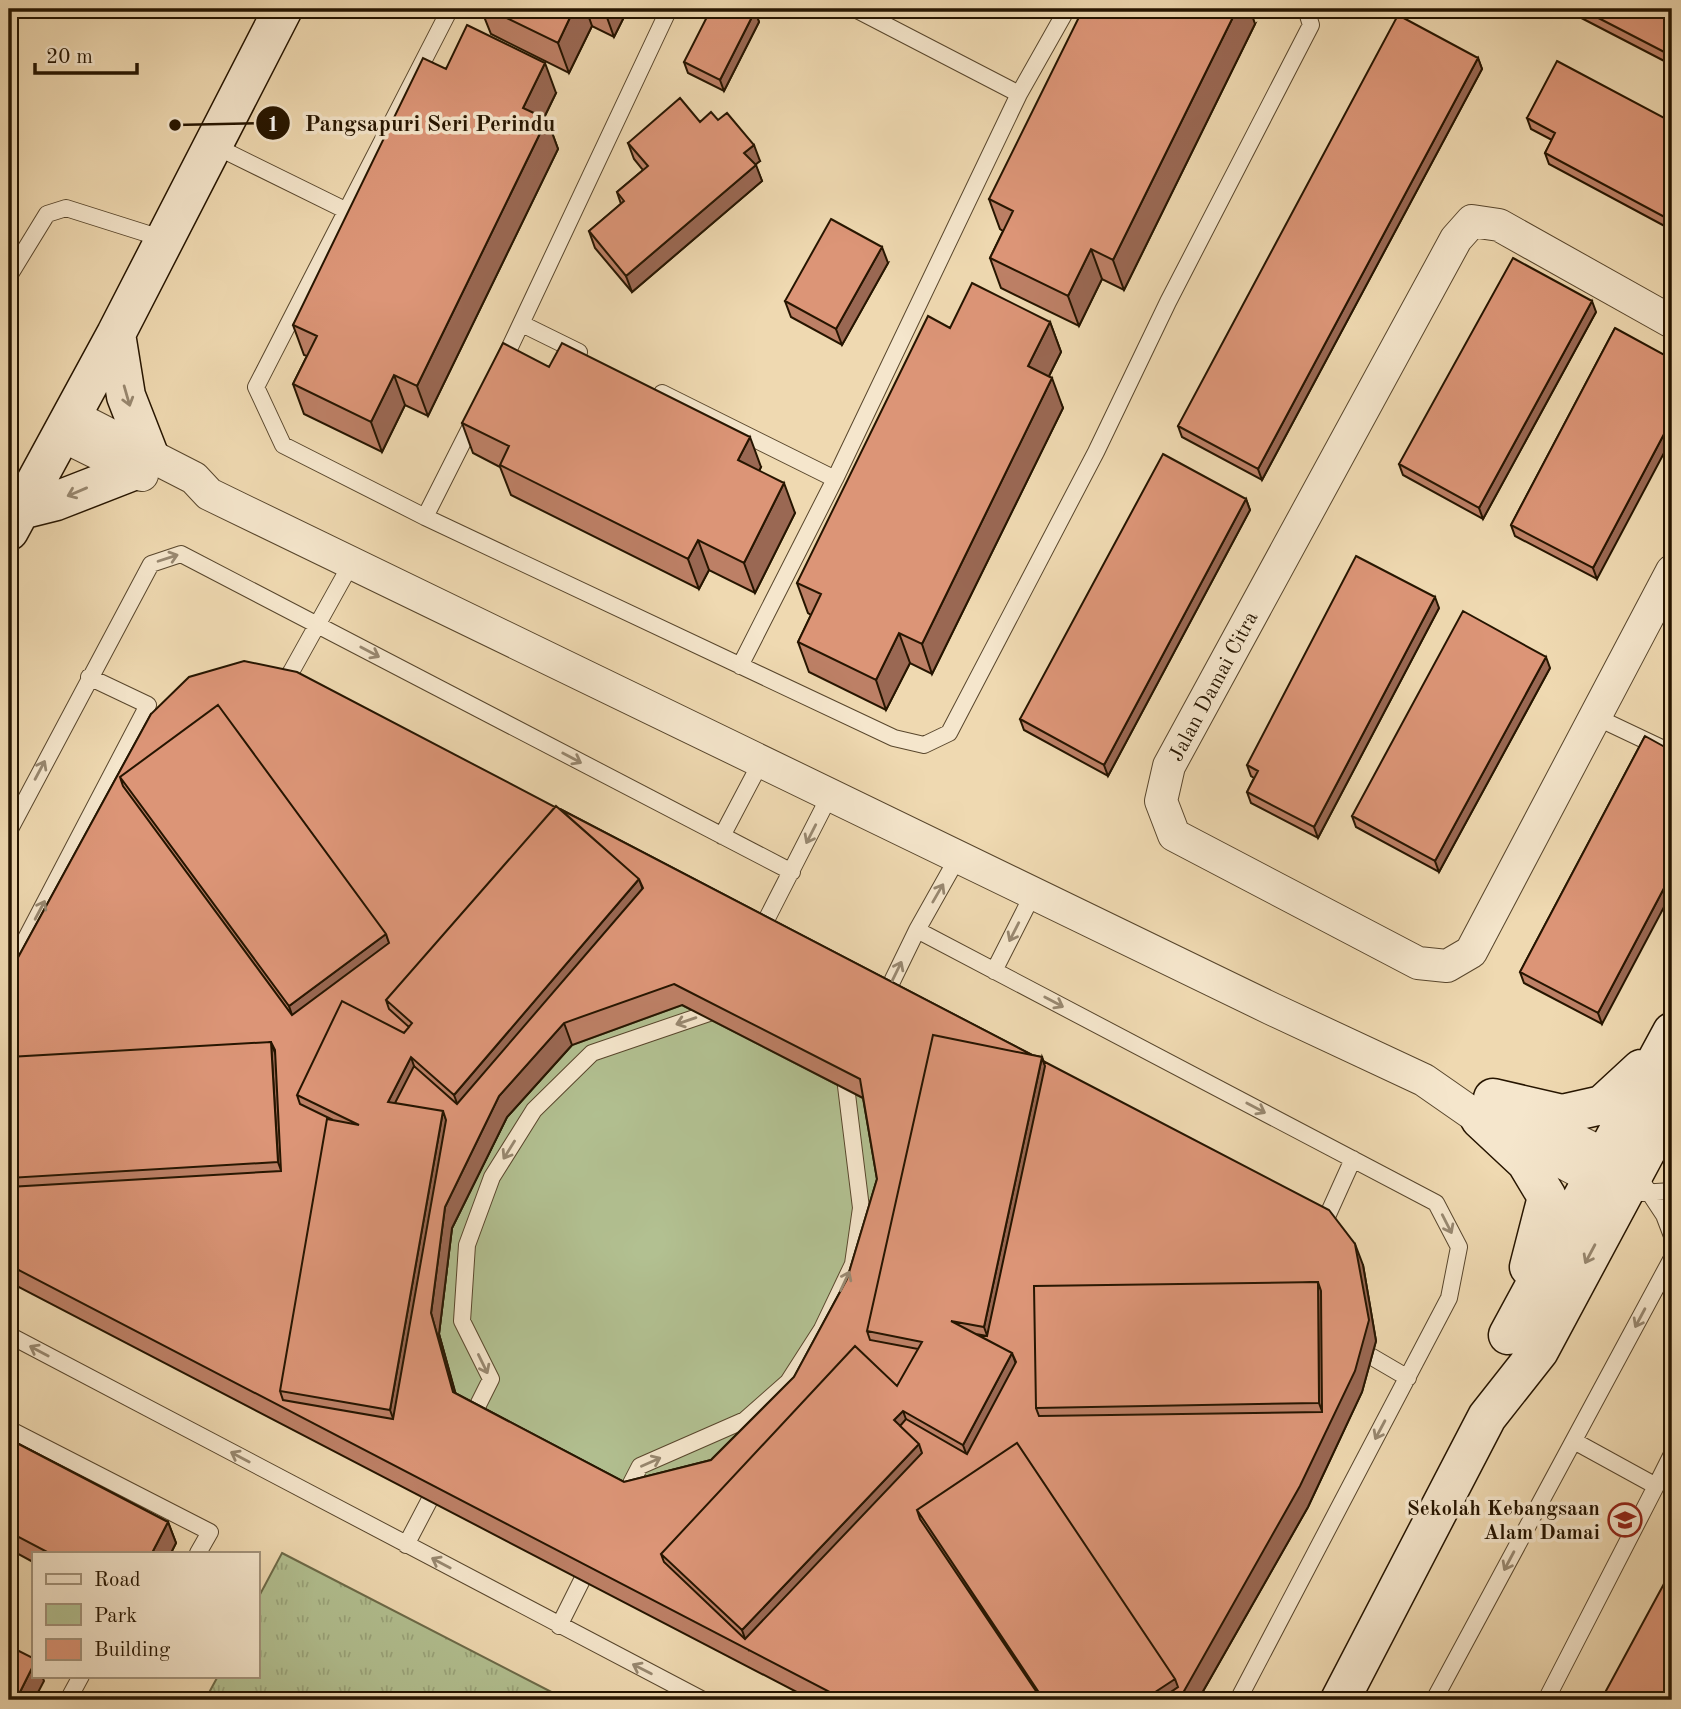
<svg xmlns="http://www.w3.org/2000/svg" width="1681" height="1709" font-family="'Old Standard TT',serif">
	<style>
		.grass { fill: url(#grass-tufts); stroke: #6c6a48; stroke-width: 2 }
		.green { fill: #b2c091; stroke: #6c6a48; stroke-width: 2 }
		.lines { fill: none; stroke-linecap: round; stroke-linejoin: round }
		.lane-casing { stroke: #58462c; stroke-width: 18 }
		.street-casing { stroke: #58462c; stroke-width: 34 }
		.secondary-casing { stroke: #261500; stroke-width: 41 }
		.lane { stroke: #f5e6cc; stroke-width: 16 }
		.street { stroke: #f5e6cc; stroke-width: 32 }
		.secondary { stroke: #f5e6cc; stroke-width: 38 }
		.wall { fill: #bd8066; stroke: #261500; stroke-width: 2; fill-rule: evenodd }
		.shaded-wall { fill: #9a6853; stroke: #261500; stroke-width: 2 }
		.building { fill: #dc9577; stroke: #261500; stroke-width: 2; fill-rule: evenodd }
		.oneway { stroke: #988870 }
		.labels { text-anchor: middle; stroke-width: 7; stroke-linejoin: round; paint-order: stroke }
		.street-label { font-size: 21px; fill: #261500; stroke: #f5e6cc }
		.poi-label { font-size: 21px; font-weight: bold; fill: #261500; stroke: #f5e6cc; text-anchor: end }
		.leader { fill: none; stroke: #261500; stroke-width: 2.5 }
		.callout-dot { fill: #261500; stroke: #f5e6cc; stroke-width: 2.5 }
		.mark-label { font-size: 21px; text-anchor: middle; font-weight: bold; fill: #fff }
		.callout-label { font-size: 23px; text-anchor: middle; font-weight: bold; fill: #261500; stroke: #f5e6cc; stroke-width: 7; stroke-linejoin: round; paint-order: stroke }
	</style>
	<defs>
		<pattern id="grass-tufts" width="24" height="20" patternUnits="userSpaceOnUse" patternTransform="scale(1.75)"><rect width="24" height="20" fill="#b2c091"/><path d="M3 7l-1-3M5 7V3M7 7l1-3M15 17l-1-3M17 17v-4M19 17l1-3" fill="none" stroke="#99a47b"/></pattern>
	</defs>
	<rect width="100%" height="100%" fill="#efd9b1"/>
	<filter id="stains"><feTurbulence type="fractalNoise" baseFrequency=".00286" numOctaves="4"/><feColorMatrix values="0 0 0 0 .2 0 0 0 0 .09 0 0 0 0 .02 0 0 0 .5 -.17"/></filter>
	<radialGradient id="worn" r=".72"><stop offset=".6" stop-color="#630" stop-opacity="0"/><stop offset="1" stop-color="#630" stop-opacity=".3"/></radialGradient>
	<path class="grass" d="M282,1553L567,1700H205L218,1676H257V1600Z"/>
	<path class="green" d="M682,1005L867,1100L885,1200L855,1301L719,1481L632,1503L461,1413L439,1334L452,1228L507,1117L572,1045Z"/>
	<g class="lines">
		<defs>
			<path id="lane" d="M450,9L256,387L283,445L425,517L894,738L924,745L949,733L1096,452L1168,302L1311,25L1306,9
				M855,9L1019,94
				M213,145L345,210
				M9,276L47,214L66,208L164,239
				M522,324L579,352
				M502,364L669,9
				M662,393L835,479
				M425,517L476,416
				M740,666L835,479L1019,94L1067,9
				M279,688L291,672L351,564
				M1596,717L1672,753
				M9,831L151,564L181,554L792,872
				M722,836L761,762
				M917,930L1436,1203L1459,1247L1449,1298L1238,1700
				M759,934L830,795
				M9,971L148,705L89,677
				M994,971L1033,894
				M882,1002L917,930L958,857
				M1637,1174L1664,1215L1672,1236
				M1640,1193L1672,1191
				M1321,1230L1353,1159
				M9,1335L703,1700
				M1355,1347L1408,1378
				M468,1425L491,1379L462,1321L467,1245L492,1177L534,1110L592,1053L718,1010L720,1006
				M9,1429L210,1532L198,1553
				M1574,1441L1656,1486L1672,1454
				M623,1499L640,1466L745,1420L788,1382L822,1329L853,1264L861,1208L845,1078L849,1069
				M406,1545L439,1482
				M559,1626L591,1562
				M68,1700L81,1676
				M1434,1700L1672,1258
				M1546,1700L1656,1486"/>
			<path id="street" d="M1672,322L1499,225L1472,221L1456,239L1169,766L1161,801L1174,835L1418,963L1447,966L1471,952L1672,571
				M71,415L194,478L209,494L1272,1009L1424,1080L1480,1119L1613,1189
				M61,435L142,475
				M1524,1114L1625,1165"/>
			<path id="secondary" d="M116,334L126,396L149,455
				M20,510L56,501L133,471
				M9,531L116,334L283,9
				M1493,1098L1562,1114L1602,1105L1641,1069
				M1480,1119L1526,1162L1547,1197L1529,1267
				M1508,1335L1672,1032
				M1340,1700L1487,1417L1539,1351L1672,1103"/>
		</defs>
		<use href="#lane" class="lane-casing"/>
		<use href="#street" class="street-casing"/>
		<use href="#secondary" class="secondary-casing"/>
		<use href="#lane" class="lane"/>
		<use href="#street" class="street"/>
		<use href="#secondary" class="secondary"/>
	</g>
	<path class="wall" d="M481,9H628L614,37L592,26L569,73L491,34Z
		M1564,9H1672V65Z
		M755,11L759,22L724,91L688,73L684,62Z
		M1255,24L1124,290L1102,279L1079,326L1001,288L990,258L1003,231L1000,229L989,199Z
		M1478,58L1482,69L1262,480L1182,437L1178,426Z
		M446,69L556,93L544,118L547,119L558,149L428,416L405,405L382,452L304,414L293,384L307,356L304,355L293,325Z
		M1527,118L1672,122V230L1549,164L1545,153L1552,140L1531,129Z
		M718,120L760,161L755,164L762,181L632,292L595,248L589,231L621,204L617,192L643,170L634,159L628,143L700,122Z
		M888,263L842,345L791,317L785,301Z
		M1596,312L1483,519L1403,475L1399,464Z
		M1050,322L1061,352L1049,376L1063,408L932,674L910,663L886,710L809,672L798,642L811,615L808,613L797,583L950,328Z
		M1615,328L1597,579L1515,536L1511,525Z
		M549,367L761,467L759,471L795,513L755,593L709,570L699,589L511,495L500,467L473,453L462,423Z
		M1246,499L1250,510L1108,776L1024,730L1020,719Z
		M1439,608L1318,838L1251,803L1247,792L1254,778L1251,776L1247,765Z
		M1550,668L1439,872L1356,827L1352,816Z
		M1672,694V721L1669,719L1665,708Z
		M151,714L560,809L1032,1055L1042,1057L1043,1061L1363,1265L1376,1341L1362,1392L1308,1507L1198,1700H812L9,1282V974ZM682,1005L863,1098L877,1179L847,1279L794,1377L711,1460L624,1482L455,1393L439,1334L452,1228L507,1117L572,1045Z
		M1645,736L1602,1024L1524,983L1520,972Z
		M9,1439L168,1522L176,1543L171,1553H33V1562L9,1549Z"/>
	<path class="shaded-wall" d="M574,9H586L592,26L569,73L558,43Z
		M604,9H628L614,37Z
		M1237,9H1250L1255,24L1124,290L1113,260Z
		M755,11L759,22L724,91L720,80Z
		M1478,58L1482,69L1262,480L1258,469Z
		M545,63L556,93L534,138L523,108Z
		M547,119L558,149L428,416L417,386Z
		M754,145L760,161L750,169L744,153Z
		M756,165L762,181L632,292L626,276Z
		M882,247L888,263L842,345L836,329Z
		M1091,249L1102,279L1079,326L1068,296Z
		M1592,301L1596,312L1483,519L1479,508Z
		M1050,322L1061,352L1039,396L1028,366Z
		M394,375L405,405L382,452L371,422Z
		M1052,378L1063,408L932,674L922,644Z
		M1672,419V438L1597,579L1593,568Z
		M750,437L761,467L749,490L738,460Z
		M784,483L795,513L755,593L744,563Z
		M1246,499L1250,510L1108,776L1104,765Z
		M698,540L709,570L699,589L688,559Z
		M1435,597L1439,608L1318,838L1314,827Z
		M899,633L910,663L886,710L876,680Z
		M1546,657L1550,668L1439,872L1435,861Z
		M1672,873V892L1602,1024L1598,1013Z
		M639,879L650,909L465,1125L454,1095Z
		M386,934L397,964L299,1036L289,1006Z
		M564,1023L572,1045L507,1117L452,1228L439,1334L461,1413L453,1392L431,1313L445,1207L499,1096Z
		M271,1042L282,1072L289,1192L278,1162Z
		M411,1057L421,1087L408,1114L388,1102Z
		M1042,1057L1053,1087L992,1349L984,1327Z
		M443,1111L454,1141L401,1440L390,1410Z
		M1355,1244L1363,1265L1376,1341L1362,1392L1308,1507L1198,1700H1143L1328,1427L1319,1403L1318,1282Z
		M1012,1353L1023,1383L974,1475L963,1445Z
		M903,1411L914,1441L894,1420Z
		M919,1444L930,1474L749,1650L742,1630Z
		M168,1522L176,1543L171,1553H152Z
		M33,1666V1676H42L44,1681L34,1700H16Z"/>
	<path class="building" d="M488,9H574L558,43Z
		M711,9H750L755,11L720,80L684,62Z
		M1083,9H1237L1113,260L1091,249L1068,296L990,258L1013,211L989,199Z
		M1581,9H1672V56Z
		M1398,15L1478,58L1258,469L1178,426Z
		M467,25L545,63L523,108L547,119L417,386L394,375L371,422L293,384L317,336L293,325L423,58L446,69Z
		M1557,61L1672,122V221L1545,153L1555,133L1527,118Z
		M680,98L700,122L711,112L718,120L727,113L754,145L744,153L756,165L626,276L589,231L624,201L617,192L648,166L628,143Z
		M831,219L882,247L836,329L785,301Z
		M1513,258L1592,301L1479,508L1399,464Z
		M972,283L1050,322L1028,366L1052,378L922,644L899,633L876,680L798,642L821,594L797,583L928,316L950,328Z
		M1615,328L1672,359V419L1593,568L1511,525Z
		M503,343L549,367L562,343L750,437L738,460L784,483L744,563L698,540L688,559L500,465L509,446L462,423Z
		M1163,454L1246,499L1104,765L1020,719Z
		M1356,556L1435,597L1314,827L1247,792L1258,771L1247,765Z
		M1463,611L1546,657L1435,861L1352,816Z
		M244,661L297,672L555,807L386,1000L389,1009L409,1027L404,1033L342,1001L297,1095L300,1104L333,1120L327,1119L280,1391L283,1400L393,1419L446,1120L443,1111L395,1103L414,1066L457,1104L643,888L639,879L560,809L1032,1055L933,1035L867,1331L870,1340L918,1349L897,1386L855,1346L661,1554L664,1562L745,1639L922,1453L919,1444L900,1426L906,1419L967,1454L1016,1362L1012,1353L976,1334L987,1336L1045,1066L1043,1061L1329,1210L1355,1244L1369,1320L1355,1371L1300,1486L1179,1700H1159L1178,1687L1175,1679L1017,1443L917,1510L920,1519L1042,1700H845L9,1265V1187L281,1171L275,1050L271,1042L9,1057V974L151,714L189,677ZM218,705L386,934L389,943L292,1015L123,786L120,777ZM674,984L860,1079L877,1179L847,1279L794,1377L711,1460L624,1482L453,1392L431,1313L445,1207L499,1096L564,1023ZM1318,1282L1321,1291L1322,1412L1039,1416L1036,1408L1034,1286Z
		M1672,694V712L1665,708Z
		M218,705L386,934L289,1006L120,777Z
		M1645,736L1672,751V873L1598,1013L1520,972Z
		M556,806L639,879L454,1095L411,1057L388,1102L443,1111L390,1410L280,1391L327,1119L359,1125L297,1095L342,1001L404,1033L412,1023L386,1000Z
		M933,1035L1042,1057L984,1327L951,1321L1012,1353L963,1445L903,1411L894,1420L919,1444L742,1630L661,1554L855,1346L897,1386L922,1342L867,1331Z
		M271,1042L278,1162L9,1178V1057Z
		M1318,1282L1319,1403L1036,1408L1034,1286Z
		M9,1439L168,1522L152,1553H49L9,1532Z
		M1017,1443L1175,1679L1143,1700H1044L917,1510Z
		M1672,1569L1671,1700H1601Z
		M9,1646L33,1658V1666L16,1700H9Z"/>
	<defs><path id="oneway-shaft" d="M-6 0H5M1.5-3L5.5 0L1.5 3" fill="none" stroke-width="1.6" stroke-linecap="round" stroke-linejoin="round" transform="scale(1.75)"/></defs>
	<g class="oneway">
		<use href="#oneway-shaft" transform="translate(127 396) rotate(74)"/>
		<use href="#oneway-shaft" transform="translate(77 492) rotate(157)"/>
		<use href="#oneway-shaft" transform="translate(168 558) rotate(-18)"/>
		<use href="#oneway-shaft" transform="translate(370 652) rotate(28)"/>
		<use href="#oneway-shaft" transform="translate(572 758) rotate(28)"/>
		<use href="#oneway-shaft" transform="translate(40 770) rotate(-62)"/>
		<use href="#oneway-shaft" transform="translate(811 834) rotate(117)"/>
		<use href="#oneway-shaft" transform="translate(938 893) rotate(-60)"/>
		<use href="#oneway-shaft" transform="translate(40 910) rotate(-62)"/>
		<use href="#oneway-shaft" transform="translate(1014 932) rotate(117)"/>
		<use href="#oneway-shaft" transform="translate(897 971) rotate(-64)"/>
		<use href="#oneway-shaft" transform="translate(1054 1002) rotate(28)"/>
		<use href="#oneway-shaft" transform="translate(686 1021) rotate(161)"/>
		<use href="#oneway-shaft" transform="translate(1256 1108) rotate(28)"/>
		<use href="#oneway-shaft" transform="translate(509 1150) rotate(122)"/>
		<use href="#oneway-shaft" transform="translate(1447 1224) rotate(63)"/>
		<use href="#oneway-shaft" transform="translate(1590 1254) rotate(118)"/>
		<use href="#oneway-shaft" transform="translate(845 1281) rotate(-65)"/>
		<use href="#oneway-shaft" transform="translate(1640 1318) rotate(118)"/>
		<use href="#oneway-shaft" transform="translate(39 1351) rotate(-152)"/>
		<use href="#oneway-shaft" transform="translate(483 1364) rotate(64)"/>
		<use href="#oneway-shaft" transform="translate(1380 1430) rotate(118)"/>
		<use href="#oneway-shaft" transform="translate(240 1457) rotate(-152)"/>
		<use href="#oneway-shaft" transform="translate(651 1462) rotate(-24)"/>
		<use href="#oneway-shaft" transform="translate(1509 1561) rotate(118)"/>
		<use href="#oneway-shaft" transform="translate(441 1563) rotate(-152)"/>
		<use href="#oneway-shaft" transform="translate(642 1669) rotate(-153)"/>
	</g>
	<defs>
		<symbol id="school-ring" viewBox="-11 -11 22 22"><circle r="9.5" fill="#f5e6cc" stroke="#8f2418" stroke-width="1.5"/><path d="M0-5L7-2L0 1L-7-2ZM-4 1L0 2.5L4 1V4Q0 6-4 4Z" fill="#8f2418"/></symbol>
	</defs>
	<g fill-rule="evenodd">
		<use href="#school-ring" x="1606" y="1501" width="38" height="38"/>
	</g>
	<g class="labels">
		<g class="street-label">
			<text transform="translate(1213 686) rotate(-62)" y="7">Jalan Damai Citra</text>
		</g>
		<g class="poi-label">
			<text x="1600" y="1515">Sekolah Kebangsaan<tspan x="1600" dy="24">Alam Damai</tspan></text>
		</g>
	</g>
	<path class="leader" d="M175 125L273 123"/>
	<g class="callout-dot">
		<circle cx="175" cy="125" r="7"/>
		<circle cx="273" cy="123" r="18"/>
	</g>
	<g class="mark-label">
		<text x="273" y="131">1</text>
	</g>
	<g class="callout-label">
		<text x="430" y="131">Pangsapuri Seri Perindu</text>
	</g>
	<rect width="1681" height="1709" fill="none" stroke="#efd9b1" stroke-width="35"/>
	<rect x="10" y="10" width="1660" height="1688" fill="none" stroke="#261500" stroke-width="3.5"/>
	<rect x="18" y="18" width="1646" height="1674" fill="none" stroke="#261500" stroke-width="2"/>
	<rect x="32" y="1552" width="228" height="126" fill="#f5e6cc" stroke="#a2927a" stroke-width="2"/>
	<rect x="46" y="1574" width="35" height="10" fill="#f5e6cc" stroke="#a2927a" stroke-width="2"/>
	<text x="94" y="1586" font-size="21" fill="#261500">Road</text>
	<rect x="46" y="1604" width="35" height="21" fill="#b2c091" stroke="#a2927a" stroke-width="2"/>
	<text x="94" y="1622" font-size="21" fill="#261500">Park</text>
	<rect x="46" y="1639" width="35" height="21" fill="#dc9577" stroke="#a2927a" stroke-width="2"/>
	<text x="94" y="1656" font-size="21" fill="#261500">Building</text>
	<path d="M35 63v10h102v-10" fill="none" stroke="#261500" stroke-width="3.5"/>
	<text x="46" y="63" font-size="21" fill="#261500" stroke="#f5e6cc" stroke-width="5" paint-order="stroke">20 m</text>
	<rect width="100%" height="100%" filter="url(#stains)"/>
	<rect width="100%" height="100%" fill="url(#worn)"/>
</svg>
